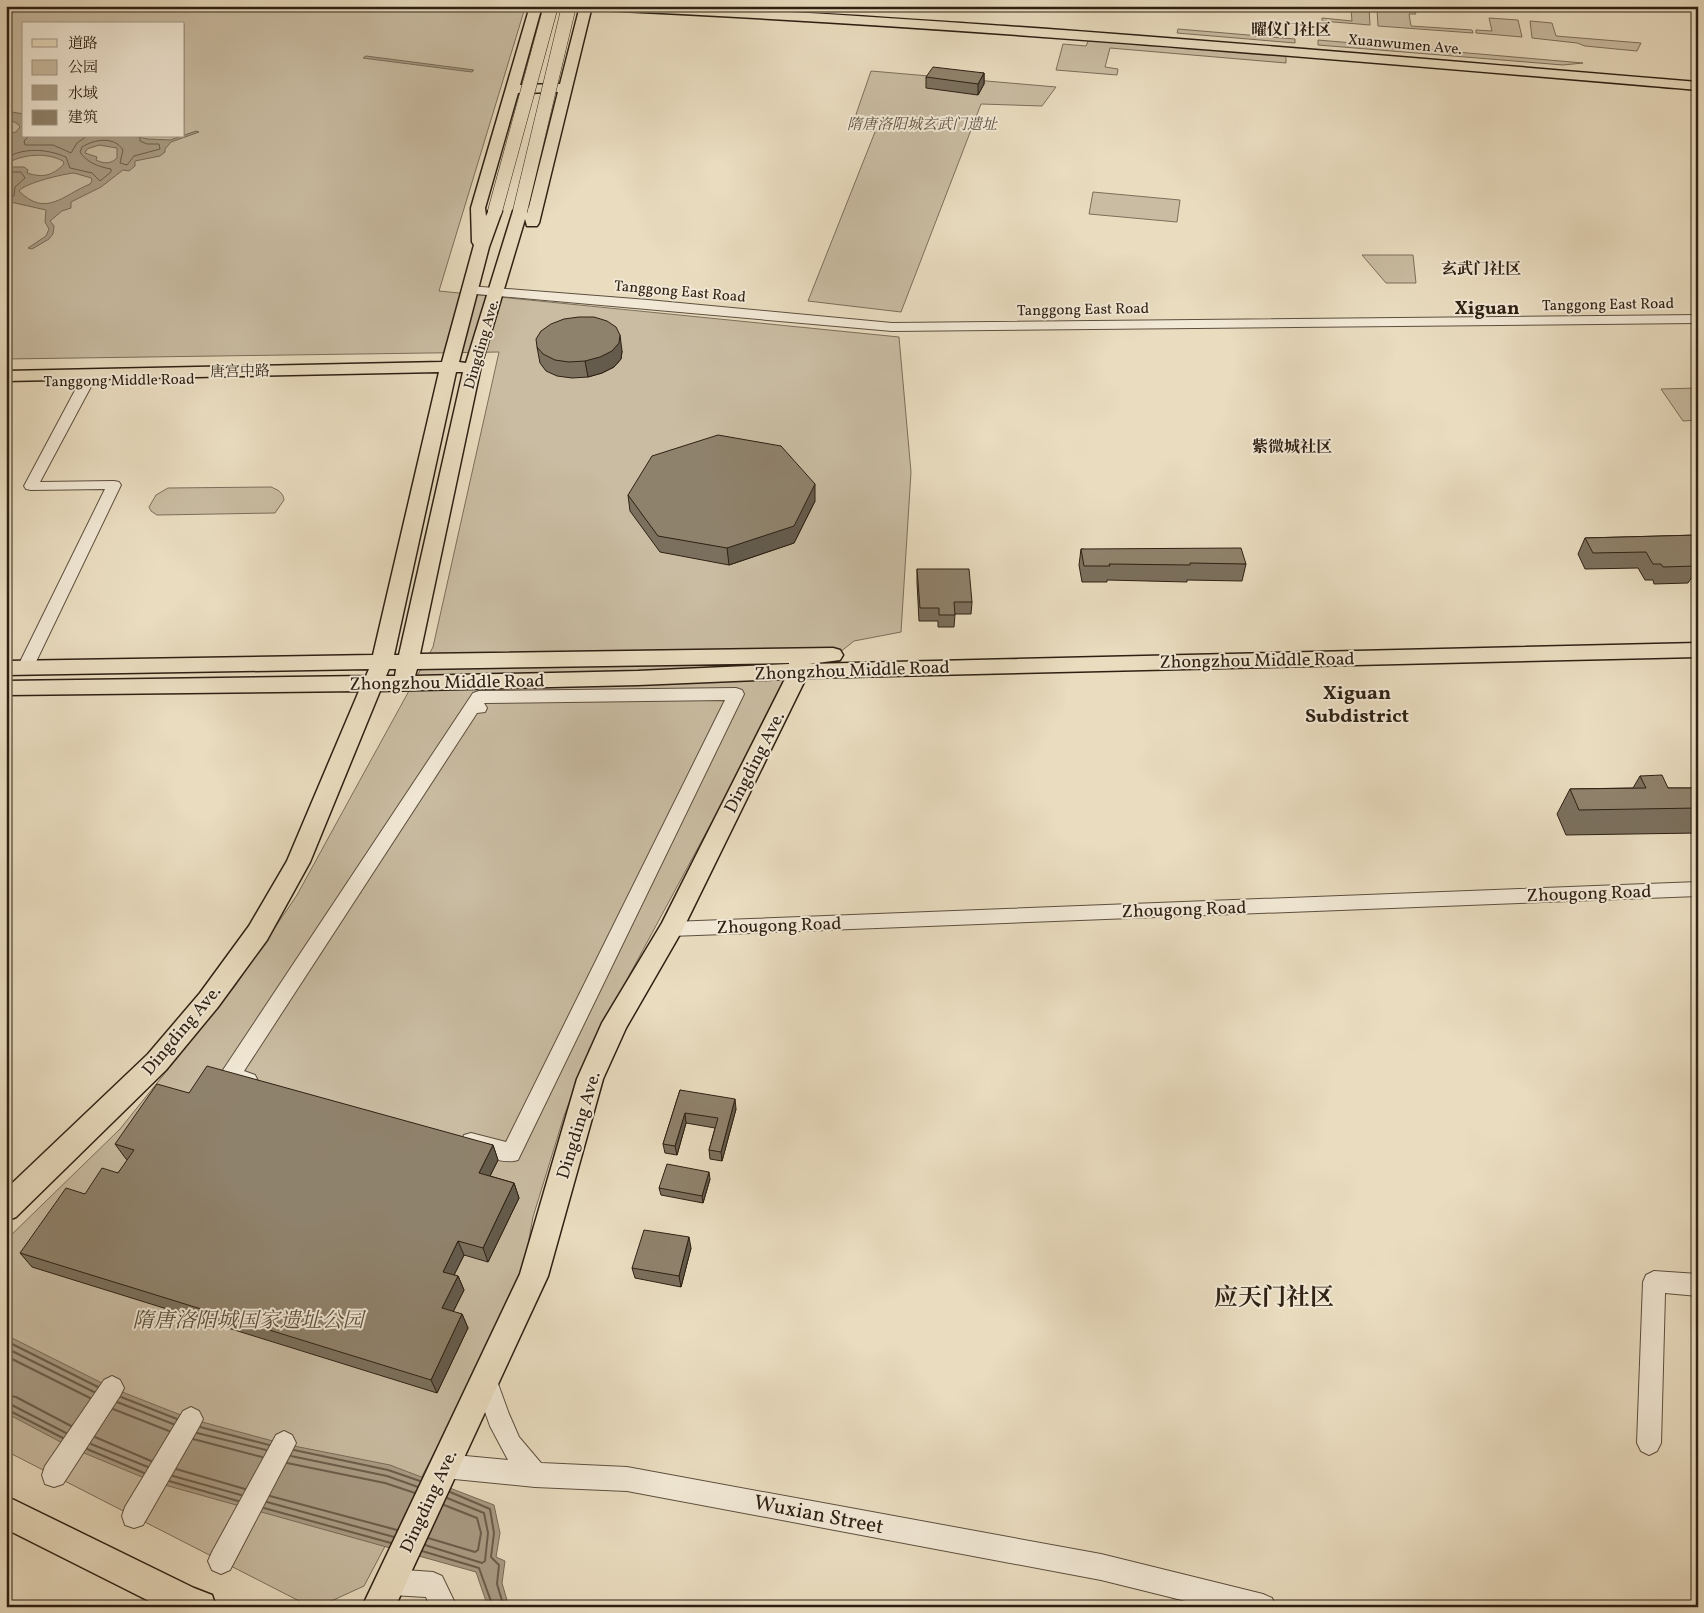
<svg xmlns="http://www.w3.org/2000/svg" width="1704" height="1613" font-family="Vollkorn,'Noto Serif SC',serif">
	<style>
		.green { fill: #c9bca2; stroke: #7c6e5a; fill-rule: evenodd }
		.water { fill: #a99c85; stroke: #786a57; fill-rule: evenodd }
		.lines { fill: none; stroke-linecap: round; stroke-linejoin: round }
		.shore-far1 { stroke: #6c5e4c; stroke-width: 1 }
		.shore { stroke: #6c5e4c; stroke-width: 2 }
		.minor-casing { stroke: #5d4f3e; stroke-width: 2 }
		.major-casing { stroke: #2e2013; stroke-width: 3 }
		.minor { fill: #f1e8d5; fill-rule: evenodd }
		.major { fill: #e9dcbf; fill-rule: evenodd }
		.major-bridge-casing { stroke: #2e2013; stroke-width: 15; stroke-linecap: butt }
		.major-bridge { stroke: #e9dcbf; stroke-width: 14 }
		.wall { fill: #7b705d; stroke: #2e2013 }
		.shaded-wall { fill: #645b4c; stroke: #2e2013 }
		.building { fill: #8f826c; stroke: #2e2013 }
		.labels { text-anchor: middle; stroke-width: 4; stroke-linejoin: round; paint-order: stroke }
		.far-street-label { font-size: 15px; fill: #2e2013; stroke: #f1e8d5 }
		.far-park-label { font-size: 15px; font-style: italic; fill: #5c4f3e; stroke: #f1e8d5 }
		.far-quarter-label { font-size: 16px; font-weight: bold; fill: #2e2013; stroke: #f1e8d5 }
		.street-label { font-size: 18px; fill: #2e2013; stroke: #f1e8d5 }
		.far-district-label { font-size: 19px; font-weight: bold; fill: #2e2013; stroke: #f1e8d5 }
		.quarter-label { font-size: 20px; font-weight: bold; fill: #2e2013; stroke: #f1e8d5 }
		.near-park-label { font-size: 21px; font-style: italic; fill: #5c4f3e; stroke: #f1e8d5 }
		.near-street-label { font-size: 21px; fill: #2e2013; stroke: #f1e8d5 }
		.near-quarter-label { font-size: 24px; font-weight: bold; fill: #2e2013; stroke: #f1e8d5 }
	</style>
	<rect width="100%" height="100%" fill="#e9dcbf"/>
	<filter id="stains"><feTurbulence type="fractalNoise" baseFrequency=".004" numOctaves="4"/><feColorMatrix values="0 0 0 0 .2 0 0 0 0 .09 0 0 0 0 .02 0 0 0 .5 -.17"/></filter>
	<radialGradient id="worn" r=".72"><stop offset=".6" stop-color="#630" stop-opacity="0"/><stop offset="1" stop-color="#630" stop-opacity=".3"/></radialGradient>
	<path class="green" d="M6,6H476L524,11L439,291L899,337L911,472L901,632L854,641L776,703L589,1050L564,1116L533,1217L523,1272L477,1372L364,1586L318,1607H311L6,1451V1240L120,1129L235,986L297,895L433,647L499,352L6,359ZM24,24H184V136H24Z
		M1344,6L1369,8L1370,25L1322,21V18L1352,21L1351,9L1344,8Z
		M1377,9L1415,12L1416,14H1409L1411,26L1472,30L1473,33L1378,26Z
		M1489,18L1518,20L1522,37L1476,33V30L1492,31Z
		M1530,21L1552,23L1556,36L1641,43L1637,51L1585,46L1577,43L1532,38Z
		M1178,29L1295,39V43L1177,33Z
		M1089,39L1286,55V63L1110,48L1105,67L1118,69L1117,75L1056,70L1063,44L1086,46Z
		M1318,40L1583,63L1563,65L1318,45Z
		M871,71L1056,87L1042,106L981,104L901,312L808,301L875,132L852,126Z
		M1093,192L1180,200L1177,222L1089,214Z
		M1362,255H1413L1416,283H1386Z
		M1698,388V420L1683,421L1661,389Z
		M271,487C278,490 283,492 284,500L275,513L157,515L151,511L149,507L156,495L168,488Z"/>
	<path class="water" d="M366,56L474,70L472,72L363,58Z
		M6,111L24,114V136H133L148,139L170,140L196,131L199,132L171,142L165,149V152L160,156L135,161V166L129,171L123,170L101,187L71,202V208L62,211L50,221L54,226L53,234L49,239L32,249L28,248L46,236L49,229L45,222L46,210L6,201V167H24L28,170L27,173C43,178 52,176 64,164L63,161C46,152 22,154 6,164V134L16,132L20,127L18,124L6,118ZM99,145L117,148V158C111,164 104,164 96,160L97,157L85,153L87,149ZM74,173L91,178L92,181L90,184C63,195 46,218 19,191C25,183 63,174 74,173Z
		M6,1335L112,1388L191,1419L284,1444L390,1465L494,1505L500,1533L496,1557L505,1561L502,1583L509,1607H488L476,1572L154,1482L72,1448L6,1413Z"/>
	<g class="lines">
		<path class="shore-far1" d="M29,136L24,141L25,145H53L71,153L77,143L87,136
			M6,158C24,147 47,149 66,157L70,168L92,173L100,181L111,172V169C99,167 86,162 80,152L82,147C95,139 114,136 123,150L120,163L127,165L134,156L160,149L159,144H147L140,141V136
			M6,172H21L25,178L15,187L14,196H6"/>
		<path class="shore" d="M6,1341L98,1387
			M6,1348L94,1392
			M6,1356L90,1398
			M6,1395L16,1397L71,1426
			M121,1397L177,1419
			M6,1402L66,1433
			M117,1402L173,1424
			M6,1409L63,1438
			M113,1409L169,1431
			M200,1427L269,1445
			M197,1433L266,1450
			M95,1437L151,1461
			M193,1439L262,1457
			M91,1444L148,1467
			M87,1449L144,1473
			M294,1450L388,1470L420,1481
			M291,1456L387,1476L418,1487
			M287,1463L385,1483L415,1493
			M176,1469L245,1489
			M173,1476L241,1495
			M169,1481L238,1501
			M450,1492L490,1509L494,1533L491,1557L499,1565L497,1584L504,1607
			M270,1496L397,1530
			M267,1502L394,1537
			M264,1508L391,1543
			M428,1538L475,1552L478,1550L481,1533L477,1518L444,1505
			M425,1545L482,1563L485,1561L488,1533L484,1513L447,1498
			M422,1551L479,1568L493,1607"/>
		<defs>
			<path id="minor" d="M469,286L648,300L892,323L1698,315V323L892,331L465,293L463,290L465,287Z
				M87,377L94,381L40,482L114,481L119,482L121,485L33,668L31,672L25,673L19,672L17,668L105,489L31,490L26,489L24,486L80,381Z
				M736,688L742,690L744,694L518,1160C503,1165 479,1154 464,1149L461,1142L464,1135L471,1133L506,1142L725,700L484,703L487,708L485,712L477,713L244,1071L255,1075L258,1081L255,1087L248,1090L223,1082L220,1076L223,1070L473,693L479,691Z
				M1698,882V896L671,936L664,934L662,929L664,924L671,922Z
				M1654,1271L1698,1274V1296L1665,1293L1661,1443L1657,1451L1649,1455L1641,1451L1637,1443L1643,1282L1646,1275Z
				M485,1366L493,1370L509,1414L519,1437L541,1463L627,1467L1101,1554L1263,1594L1272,1598L1276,1607H1210L1101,1580L627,1491L535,1487L444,1478L435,1475L432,1466L435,1457L444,1454L508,1460L490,1426L473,1378L477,1370Z
				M112,1376L120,1380L124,1388L120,1396L63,1484L54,1487L45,1484L42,1475L45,1466L104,1380Z
				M191,1407L199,1411L203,1419L199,1427L143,1525L134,1528L125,1525L122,1516L125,1507L183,1411Z
				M284,1431L292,1435L296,1443L292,1451L230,1570L221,1574L212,1570L208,1561L212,1552L276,1435Z
				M391,1569L433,1572L442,1576L457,1607H430L426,1597L391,1595L382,1591L378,1582L382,1573Z"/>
			<path id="major" d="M530,6H542L520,85L560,84L580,6H592L539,223L537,226H527L525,219L481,366L420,654L833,648L840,650L843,655L840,660L809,664L1698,643V657L806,678L683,929L626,1028L603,1079L548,1276L395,1607H362L520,1274L577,1079L602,1023L662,923L785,679L638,685L380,691L310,862L267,940L218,1007L166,1070L16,1217L6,1221V1189L148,1054L200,993L249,926L287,861L359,691L6,695V681L366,676L369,669L6,675V661L373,655L439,372L6,381V371L442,362L474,245L472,242L471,208ZM558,92L529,207L526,209L520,207L515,208L513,211L466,363L459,362L489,247L502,211L500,208H490L486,216L485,208L518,93ZM456,372H463L399,655H394ZM789,663V664L638,671L415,676L417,669ZM389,669H396L395,676H386Z
				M594,6C732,6 868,17 1005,26C1236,42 1467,63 1698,82V90C1332,59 967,27 600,10Z
				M6,1496L194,1588L212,1595L216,1607H161L6,1529Z"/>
		</defs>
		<use href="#minor" class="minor-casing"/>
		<use href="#major" class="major-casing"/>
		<use href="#minor" class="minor"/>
		<use href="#major" class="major"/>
		<defs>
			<path id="major-bridge" d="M495,211L551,6
				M520,211L569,6"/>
		</defs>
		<use href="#major-bridge" class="major-bridge-casing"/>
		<use href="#major-bridge" class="major-bridge"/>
	</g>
	<path class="wall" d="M984,73V84L978,95L926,88V77Z
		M537,347L622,351L621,359L614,367L602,373L588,377L572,378L557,376L546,371L540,363Z
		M628,495L815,501L794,543L729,565L660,552L630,511Z
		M1698,535V567L1691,579L1690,580L1688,583L1654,584L1653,580H1645L1638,568L1585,569L1578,554L1585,538Z
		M1081,549L1246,564L1242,581L1187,580V582L1107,580V582H1082L1079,565Z
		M917,569L972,602L971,614H955L954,627H938V621H919L917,582Z
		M1640,776L1668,788H1698V833L1566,835L1557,814L1570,789L1633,788Z
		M680,1090L736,1109L722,1161L710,1159L709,1150L715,1128L686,1123L677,1155L665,1153L663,1144Z
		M189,1093L493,1145L498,1160L490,1176L514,1183L519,1198L488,1262L464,1255L454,1275L458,1276L464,1290L453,1312L462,1314L468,1328L437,1393L32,1267L20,1253L118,1173L128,1160L126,1159L115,1144Z
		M710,1179L703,1203L661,1195L659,1188Z
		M691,1248L681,1287L635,1278L632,1268Z"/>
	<path class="shaded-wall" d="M984,73V84L978,95V84Z
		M620,335L622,351L621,359L614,367L602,373L588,377L585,361Z
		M815,484V501L794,543L729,565L727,548Z
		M735,1099L736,1109L722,1161L721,1152Z
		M685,1113L686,1123L677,1155L675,1146Z
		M493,1145L498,1160L484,1188L479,1173Z
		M709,1172L710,1179L703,1203L702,1196Z
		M514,1183L519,1198L488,1262L483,1248Z
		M689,1237L691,1248L681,1287L679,1276Z
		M458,1241L464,1255L449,1285L443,1272Z
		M458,1276L464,1290L448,1322L442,1308Z
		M462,1314L468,1328L437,1393L431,1380Z"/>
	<path class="building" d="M933,67L984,73L978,84L926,77Z
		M579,317H594L607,321L616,327L620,335L619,343L612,351L600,357L585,361L569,362L555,360L543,354L537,347L536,339L541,331L551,324L564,319Z
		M718,435L781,446L815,484L794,526L727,548L658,536L628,495L652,456Z
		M1698,535V551H1692L1698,560V563H1694L1696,566L1663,567L1661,564H1653L1646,552L1593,553L1585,538Z
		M1241,548L1246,564L1190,563V565L1109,564L1110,566H1084L1081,549Z
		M917,569H969L972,602H954L955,615H939V608H920Z
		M1662,775L1668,788H1698V808L1579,810L1570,789L1646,788L1640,776Z
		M207,1066L493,1145L479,1173L514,1183L483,1248L458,1241L443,1272L458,1276L442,1308L462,1314L431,1380L20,1253L66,1188L85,1194L102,1168L118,1173L134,1150L115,1144L157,1084L189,1093Z
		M680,1090L735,1099L721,1152L709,1150L718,1118L685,1113L675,1146L663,1144Z
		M667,1164L709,1172L702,1196L659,1188Z
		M644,1230L689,1237L679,1276L632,1268Z"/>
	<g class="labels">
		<g class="far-street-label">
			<text transform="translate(1405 44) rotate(5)" y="5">Xuanwumen Ave.</text>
			<text transform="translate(680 291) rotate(5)" y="5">Tanggong East Road</text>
			<text transform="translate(1608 304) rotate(-1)" y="5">Tanggong East Road</text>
			<text transform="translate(1083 309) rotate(-1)" y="5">Tanggong East Road</text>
			<text transform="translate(481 344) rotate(-74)" y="5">Dingding Ave.</text>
			<text transform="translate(240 371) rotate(-1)" y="5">唐宫中路</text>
			<text transform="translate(119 380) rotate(-1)" y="5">Tanggong Middle Road</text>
		</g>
		<g class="far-park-label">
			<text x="922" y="129">隋唐洛阳城玄武门遗址</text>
		</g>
		<g class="far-quarter-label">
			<text x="1291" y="35">曜仪门社区</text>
			<text x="1481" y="274">玄武门社区</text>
			<text x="1292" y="452">紫微城社区</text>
		</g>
		<g class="street-label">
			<text transform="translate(1257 660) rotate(-1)" y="6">Zhongzhou Middle Road</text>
			<text transform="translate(852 670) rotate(-2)" y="6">Zhongzhou Middle Road</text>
			<text transform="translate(447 682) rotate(-1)" y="6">Zhongzhou Middle Road</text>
			<text transform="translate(754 762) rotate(-63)" y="6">Dingding Ave.</text>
			<text transform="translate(1589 893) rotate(-2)" y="6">Zhougong Road</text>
			<text transform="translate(1184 909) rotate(-2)" y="6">Zhougong Road</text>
			<text transform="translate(779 925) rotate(-2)" y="6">Zhougong Road</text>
			<text transform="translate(181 1030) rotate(-50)" y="6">Dingding Ave.</text>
			<text transform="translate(578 1125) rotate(-73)" y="6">Dingding Ave.</text>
			<text transform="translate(428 1501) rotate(-65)" y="6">Dingding Ave.</text>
		</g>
		<g class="far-district-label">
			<text x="1487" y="314">Xiguan</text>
		</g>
		<g class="quarter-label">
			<text x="1357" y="699">Xiguan<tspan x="1357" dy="23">Subdistrict</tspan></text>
		</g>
		<g class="near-park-label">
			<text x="248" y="1327">隋唐洛阳城国家遗址公园</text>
		</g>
		<g class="near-street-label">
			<text transform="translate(819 1514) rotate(11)" y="7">Wuxian Street</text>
		</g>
		<g class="near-quarter-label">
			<text x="1274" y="1305">应天门社区</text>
		</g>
	</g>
	<rect width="1704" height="1613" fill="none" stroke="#e9dcbf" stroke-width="25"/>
	<rect x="8" y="8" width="1689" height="1598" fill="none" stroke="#2e2013" stroke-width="2.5"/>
	<rect x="12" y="12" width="1679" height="1588" fill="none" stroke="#2e2013"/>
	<rect x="22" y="22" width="162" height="115" fill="#f1e8d5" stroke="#a39887"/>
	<rect x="32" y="39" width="25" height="8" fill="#e9dcbf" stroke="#a39887"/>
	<text x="68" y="48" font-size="15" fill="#2e2013">道路</text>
	<rect x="32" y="60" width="25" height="15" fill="#c9bca2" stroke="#a39887"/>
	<text x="68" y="72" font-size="15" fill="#2e2013">公园</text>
	<rect x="32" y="85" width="25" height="15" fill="#a99c85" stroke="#a39887"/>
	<text x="68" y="98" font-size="15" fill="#2e2013">水域</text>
	<rect x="32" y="110" width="25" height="15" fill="#8f826c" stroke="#a39887"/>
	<text x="68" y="122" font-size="15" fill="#2e2013">建筑</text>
	<rect width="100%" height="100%" filter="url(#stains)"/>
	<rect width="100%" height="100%" fill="url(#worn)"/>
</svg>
